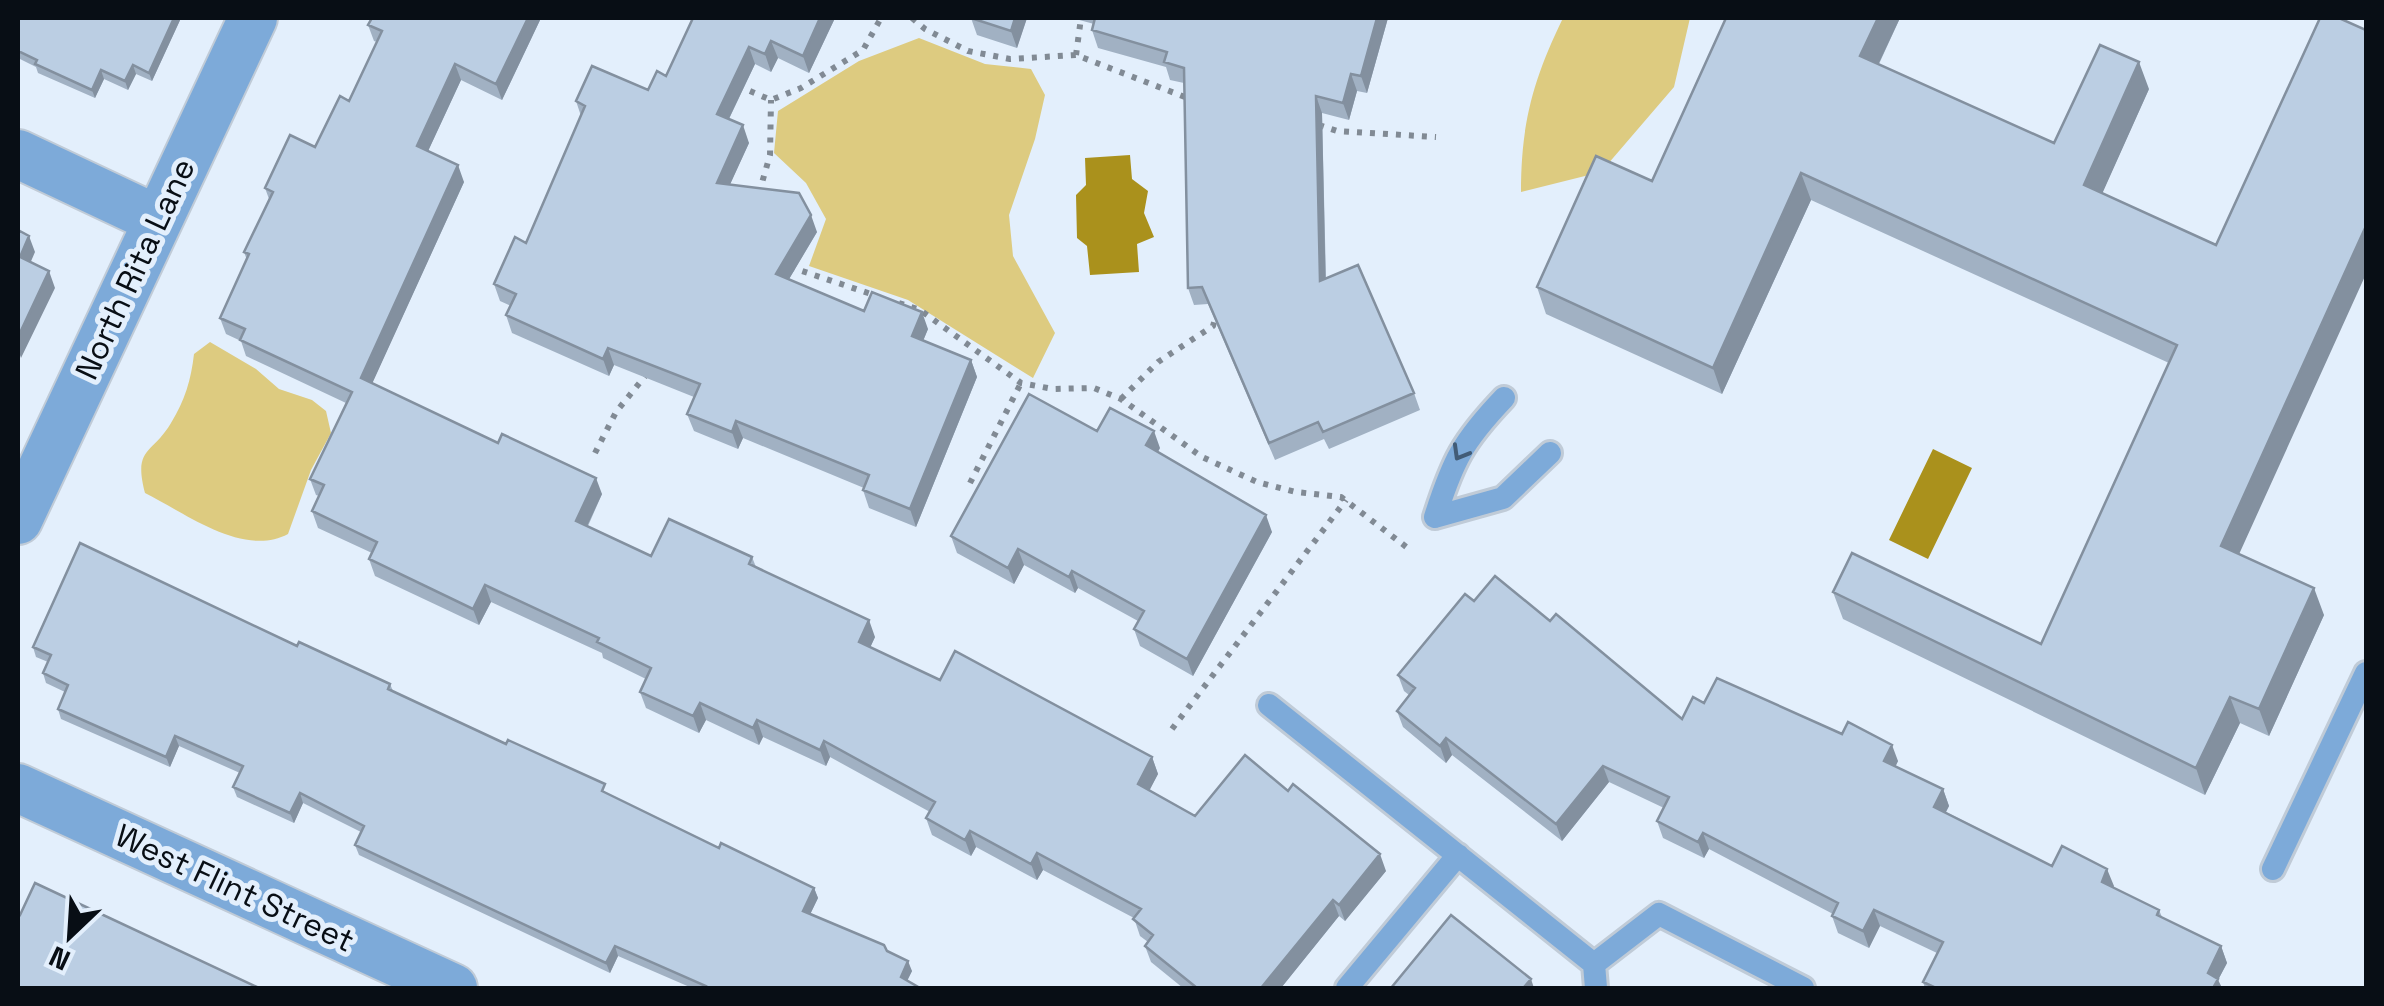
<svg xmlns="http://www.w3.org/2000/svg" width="2384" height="1006" font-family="'Space Grotesk',sans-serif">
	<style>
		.green { fill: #ddcb80 }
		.water { fill: #aa911c }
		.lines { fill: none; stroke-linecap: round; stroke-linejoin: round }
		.service-casing { stroke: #c0cbd7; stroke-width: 28 }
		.minor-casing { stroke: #c0cbd7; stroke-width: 52 }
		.path { stroke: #818a94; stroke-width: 6; stroke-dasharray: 5 8; stroke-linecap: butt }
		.service { stroke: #7daad9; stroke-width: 22 }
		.minor { stroke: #7daad9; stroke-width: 48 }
		.wall { fill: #a1b1c3 }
		.shaded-wall { fill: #83909f }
		.building { fill: #bbcee3; stroke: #83909f; stroke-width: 2.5 }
		.oneway { stroke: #425c77 }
		.labels { text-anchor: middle; stroke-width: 10; stroke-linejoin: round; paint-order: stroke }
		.street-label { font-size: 32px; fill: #080e15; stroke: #e3effc }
	</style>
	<rect width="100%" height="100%" fill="#e3effc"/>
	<path class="green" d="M1563,18H1690L1674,87L1601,172L1521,192C1521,123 1533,80 1563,18Z
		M919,38L985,64L1031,69L1045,95L1035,139L1009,215L1013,256L1055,333L1033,378L908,300L809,266L826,219L806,183L774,153L778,111L859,61Z
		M210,342L256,369L279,389L312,400L326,411L331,433L311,470L288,534C244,558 185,513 145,493C133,447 152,455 171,423C185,400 191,380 194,354Z"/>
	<path class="water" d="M1130,155L1132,179L1148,191L1144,213L1154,237L1137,244L1139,272L1090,275L1087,246L1077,238L1076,195L1086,185L1085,158Z
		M1933,449L1972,468L1928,559L1889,540Z"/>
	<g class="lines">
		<defs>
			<path id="service" d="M1435,517C1453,461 1462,442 1504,398
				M1435,517L1503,498L1550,453
				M1269,705L1594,964L1596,988
				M2273,869L2366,673
				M1594,964L1659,914L1803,988
				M1347,988L1458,855"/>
			<path id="minor" d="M18,154L158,220
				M18,520L253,18
				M18,788L453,988"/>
		</defs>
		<use href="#service" class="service-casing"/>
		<use href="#minor" class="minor-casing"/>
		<path class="path" d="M912,18L925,29L968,51L1010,59L1076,55L1190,99
			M1076,55L1081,18
			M738,86L771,100L801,88L863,50L881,18
			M1319,125L1337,131L1436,137
			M759,193L770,155L771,100
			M790,267L877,296
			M899,303L920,310L1021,383L1053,389L1094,388L1121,399L1202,457L1257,482L1296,492L1341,497L1409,549
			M1121,399L1158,362L1213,326L1216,315
			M595,453L616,412L650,370
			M970,483L1021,383
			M1172,729L1346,500"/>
		<use href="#service" class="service"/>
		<use href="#minor" class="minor"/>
	</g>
	<path class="wall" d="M18,18H181L152,81L136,74L128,90L104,79L95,98L38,73L36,67L18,58Z
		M541,18L502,100L461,80L428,151L464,182L372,383L602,494L588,526L651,556L752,557L756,567L875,637L870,647L940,680L1152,757L1158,774L1149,790L1195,816L1386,871L1345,921L1339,916L1281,988H1183L1151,962L1145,946L1148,942L1140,936L1134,918L1043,870L1037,880L976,847L971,856L932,835L926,818L930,812L830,757L826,766L763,737L759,745L706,720L699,733L646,708L640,692L646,679L603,658L602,653L491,602L479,625L375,576L369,559L372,553L318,528L312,511L319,496L316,495L310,479L346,403L246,356L241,341L226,334L220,318L247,260L244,252L269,199L265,188L315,147L349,101L377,42L374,41L368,25Z
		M835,18L809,73L778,58L771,72L755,64L729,119L749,143L730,184L817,232L789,279L864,311L928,329L923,341L971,360L977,377L916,527L869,508L863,490L864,488L743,438L738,449L694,431L687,414L694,397L614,365L609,376L512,333L506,315L511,306L500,301L494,284L526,243L581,116L576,101L648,90L666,76Z
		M971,18H1027L1017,48L977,35Z
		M1072,18H1388L1367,93L1357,91L1349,120L1322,113L1326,279L1414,393L1420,410L1329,449L1324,439L1275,460L1208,304L1194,305L1188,288L1184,83L1170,80L1166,67L1098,48L1092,30L1094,24Z
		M1726,18H1900L1879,64L2054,143L2149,89L2102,193L2216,245L2239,554L2324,615L2269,736L2240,723L2205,795L1843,619L1833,592L2041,644L2169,363L1811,200L1722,394L1546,314L1537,287L1652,181Z
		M1160,448L1158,452L1272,532L1193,676L1140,646L1134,629L1138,621L1078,588L1075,593L1024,565L1014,584L957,553L951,536Z
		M1474,601L1550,621L1682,719L1704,703L1898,761L1895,767L1943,789L1949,806L1946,812L2052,866L2114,886L2113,887L2159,910L2162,917L2221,946L2227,963L2218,980L2222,988H1925L1923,982L1937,953L1880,926L1869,948L1838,933L1832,916L1833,914L1709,849L1704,858L1663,838L1657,821L1664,808L1609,782L1562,841L1452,755L1446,763L1403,727L1397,711L1409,695L1404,691L1398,675Z
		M297,646L390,684L393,691L719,848L814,888L818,898L810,914L887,951L912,971L907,981L920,988H692L618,956L610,973L359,855L355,845L361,832L303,803L294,823L237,797L233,787L240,773L179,746L170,767L61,719L58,709L65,692L46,683L43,673L48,662L36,657L33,647Z"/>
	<path class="shaded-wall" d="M174,18H181L152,81L149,73Z
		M528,18H541L502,100L496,84Z
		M820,18H835L809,73L803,56Z
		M1015,18H1027L1017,48L1011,31Z
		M1377,18H1388L1367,93L1361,76Z
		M1878,18H1900L1870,82L1860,56Z
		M771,41L778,58L771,72L765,54Z
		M749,47L755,64L723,131L717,114Z
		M2139,62L2149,89L2094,212L2084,185Z
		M455,64L461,80L423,162L417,146Z
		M133,65L136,74L128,90L125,81Z
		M101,70L104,79L95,98L92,90Z
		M1351,74L1357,91L1349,120L1343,103Z
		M1316,96L1322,113L1326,298L1320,281Z
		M743,125L749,143L723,200L717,183Z
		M458,165L464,182L367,395L361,378Z
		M1801,173L1811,200L1722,394L1713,368Z
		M811,215L817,232L782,291L776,274Z
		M2366,226V274L2231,572L2221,546Z
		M29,236L35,252L26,273L20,257Z
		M49,271L55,288L21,358L18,349V337Z
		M922,312L928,329L918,353L912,336Z
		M608,348L614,365L609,376L603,359Z
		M971,360L977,377L916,527L910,509Z
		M736,421L743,438L738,449L732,432Z
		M1154,431L1160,448L1152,461L1146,445Z
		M596,478L602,494L582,537L576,521Z
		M1266,515L1272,532L1193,676L1187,659Z
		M1018,549L1024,565L1014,584L1008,568Z
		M1072,571L1078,588L1075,593L1069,577Z
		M485,585L491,602L479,625L473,609Z
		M2314,588L2324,615L2269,736L2259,709Z
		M869,620L875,637L865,659L859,642Z
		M2230,697L2240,723L2205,795L2196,768Z
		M700,703L706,720L699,733L693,716Z
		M757,720L763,737L759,745L753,728Z
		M175,736L179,746L170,767L166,757Z
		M1446,738L1452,755L1446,763L1440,746Z
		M824,741L830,757L826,766L820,750Z
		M1892,745L1898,761L1890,778L1884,761Z
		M1152,757L1158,774L1144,801L1138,784Z
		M1603,766L1609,782L1562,841L1556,824Z
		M1943,789L1949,806L1940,823L1934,807Z
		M300,793L303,803L294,823L290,813Z
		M970,831L976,847L971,856L965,840Z
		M1703,833L1709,849L1704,858L1698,842Z
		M1037,853L1043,870L1037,880L1031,864Z
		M1380,854L1386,871L1345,921L1339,905Z
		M2107,869L2114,886L2108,898L2102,882Z
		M814,888L818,898L807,921L803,911Z
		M1333,900L1339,916L1281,988H1261Z
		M1874,910L1880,926L1869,948L1863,931Z
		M615,946L618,956L610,973L606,963Z
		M2221,946L2227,963L2218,980L2222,988H2213L2208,973Z
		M908,961L912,971L904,987L901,977Z
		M1531,979L1534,988H1526L1525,986Z"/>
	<path class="building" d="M18,18H174L149,73L133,65L125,81L101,70L92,90L35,64L37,60L18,51Z
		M372,18H528L496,84L455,64L417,146L458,165L361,378L498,443L502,434L596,478L576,521L651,556L669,519L752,557L749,564L869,620L859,642L940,680L955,651L1152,757L1138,784L1195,816L1245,755L1288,791L1293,784L1380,854L1339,905L1333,900L1261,988H1197L1145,946L1153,935L1133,919L1141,909L1037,853L1031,864L970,831L965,840L926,818L935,802L824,741L820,750L757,720L753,728L700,703L693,716L640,692L651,668L597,642L599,638L485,585L473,609L369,559L377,542L312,511L324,485L310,479L352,392L240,340L245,329L220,318L249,254L244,252L273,192L265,188L290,135L315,147L340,96L349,101L382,31L368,25Z
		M693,18H820L803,56L771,41L765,54L749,47L717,114L743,125L717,183L799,193L811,215L776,274L864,311L872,292L922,312L912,336L971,360L910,509L863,490L869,475L736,421L732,432L687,414L700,384L608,348L603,359L506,315L516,294L494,284L515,237L526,243L585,106L576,101L592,66L648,90L657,71L666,76Z
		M971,18H1015L1011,31Z
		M1095,18H1377L1361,76L1351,74L1343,103L1316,96L1320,281L1358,265L1414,393L1323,432L1318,422L1269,443L1202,287L1188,288L1184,68L1164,62L1167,52L1092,30Z
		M1726,18H1878L1860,56L2054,143L2100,45L2139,62L2084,185L2216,245L2320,18H2339L2366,30V226L2221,546L2314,588L2259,709L2230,697L2196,768L1833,592L1852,553L2041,644L2177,345L1801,173L1713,368L1537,287L1596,156L1652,181Z
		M18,230L29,236L20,257L49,271L18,337Z
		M1029,394L1097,431L1110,408L1154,431L1146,445L1266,515L1187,659L1134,629L1144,611L1072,571L1069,577L1018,549L1008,568L951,536Z
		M80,543L297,646L299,642L390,684L388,689L506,744L508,740L605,784L602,791L719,848L721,843L814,888L803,911L884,945L887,951L908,961L901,977L920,988H705L706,986L615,946L606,963L355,845L364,826L300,793L290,813L233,787L243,766L175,736L166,757L58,709L68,685L43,673L51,655L33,647Z
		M1495,576L1550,621L1556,614L1682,719L1693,697L1704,703L1717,678L1842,734L1848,722L1892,745L1884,761L1943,789L1934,807L2052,866L2062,846L2107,869L2102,882L2159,910L2157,915L2221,946L2208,973L2218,979L2213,988H1936L1923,982L1943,942L1874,910L1863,931L1832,916L1838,903L1703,833L1698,842L1657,821L1669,797L1603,766L1556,824L1446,738L1440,746L1397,711L1415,688L1398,675L1465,594L1474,601Z
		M35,883L259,988H18V914L20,915Z
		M1451,915L1531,979L1525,986L1528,988H1391Z"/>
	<defs><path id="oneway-chevron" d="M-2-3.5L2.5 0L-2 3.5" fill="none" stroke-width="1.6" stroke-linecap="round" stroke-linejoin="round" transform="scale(2.5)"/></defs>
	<use class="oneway" href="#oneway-chevron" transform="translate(1460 453) rotate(120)"/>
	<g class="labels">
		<g class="street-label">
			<text transform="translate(135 269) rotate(-65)" y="11">North Rita Lane</text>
			<text transform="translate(235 888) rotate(25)" y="11">West Flint Street</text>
		</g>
	</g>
	<rect width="2384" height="1006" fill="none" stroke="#080e15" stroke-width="40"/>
	<g transform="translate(70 936) rotate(205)" stroke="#e3effc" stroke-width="8" paint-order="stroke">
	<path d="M0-8L18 38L0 25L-18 38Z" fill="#080e15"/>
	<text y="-15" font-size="28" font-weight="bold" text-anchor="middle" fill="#080e15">N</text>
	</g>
</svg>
